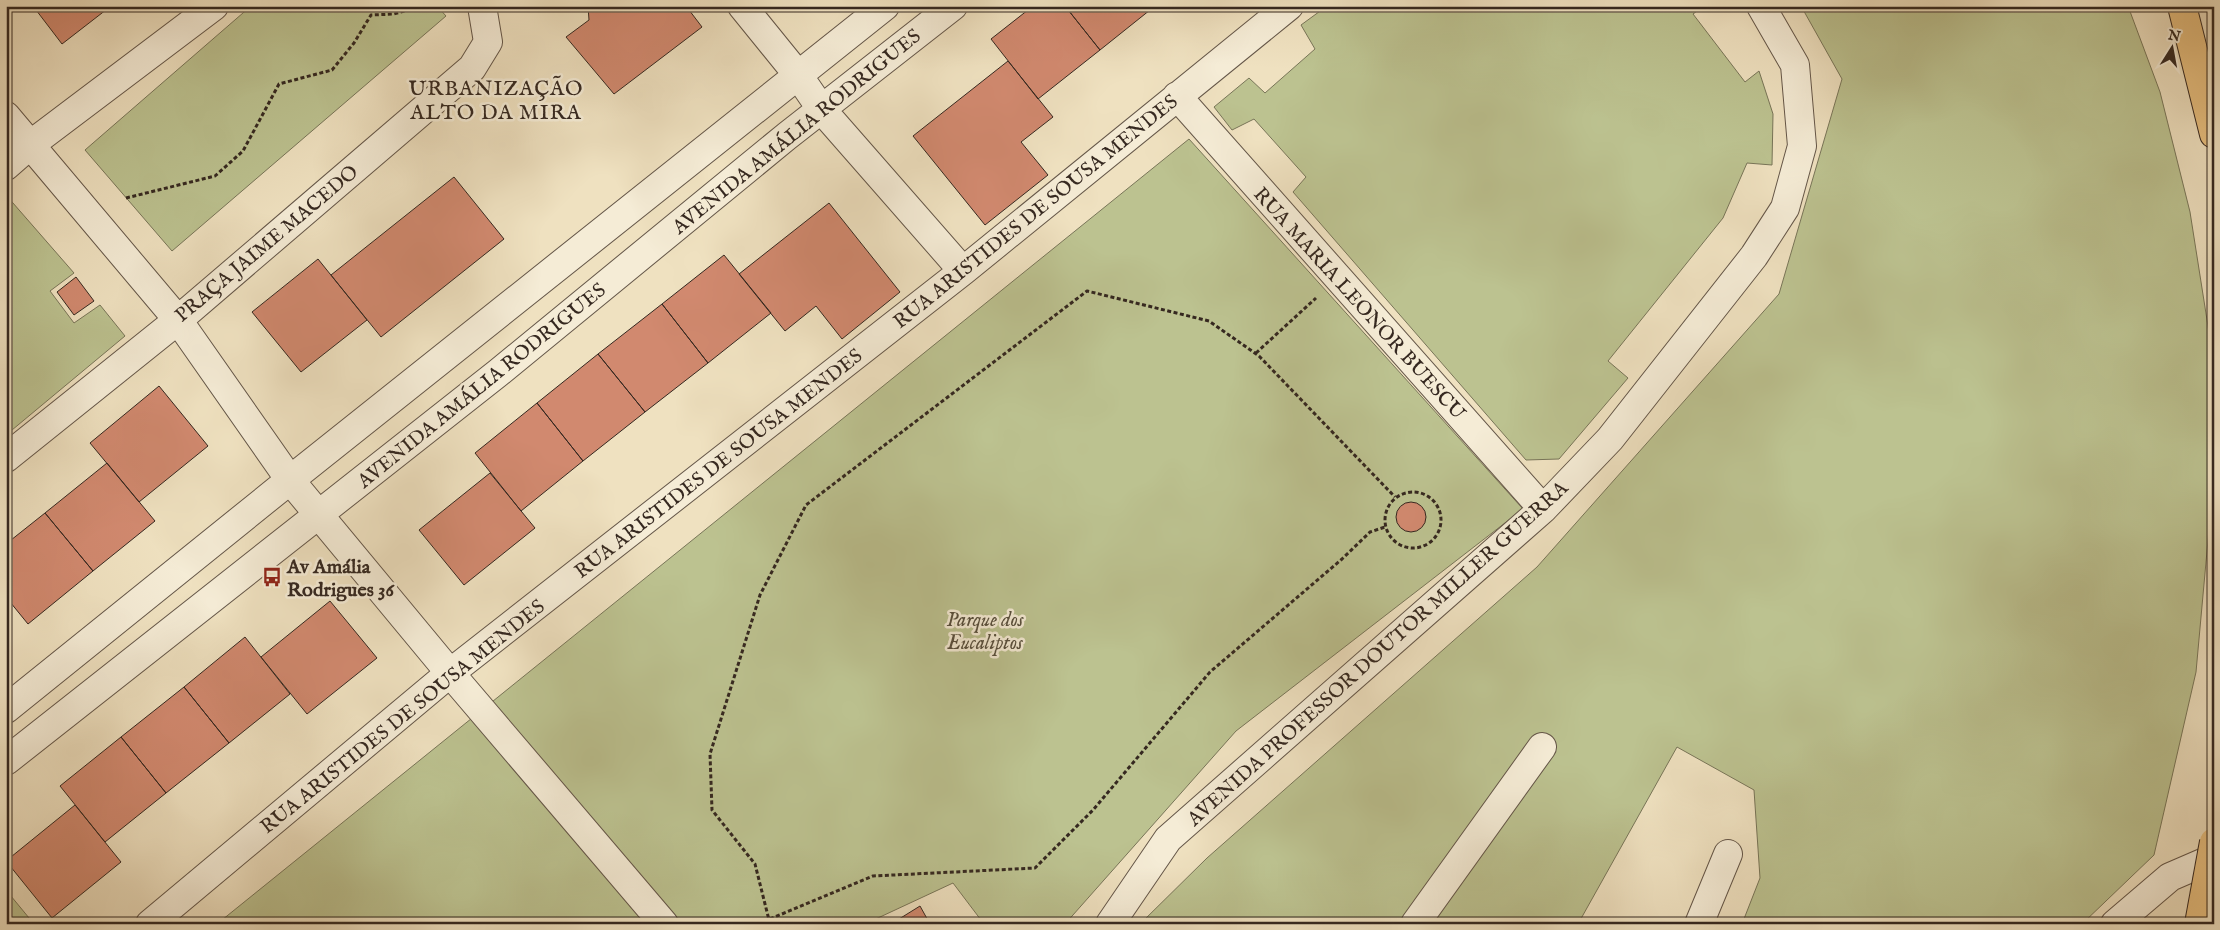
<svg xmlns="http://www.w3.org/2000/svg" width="2220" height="930" font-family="'IM FELL English',serif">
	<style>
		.green { fill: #bcc290; stroke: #787558 }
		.building { fill: #d1896f; stroke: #352820 }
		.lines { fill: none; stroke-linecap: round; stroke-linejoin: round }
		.minor-casing { stroke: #645648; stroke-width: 30 }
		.tertiary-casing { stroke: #645648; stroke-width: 30 }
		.trunk-casing { stroke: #352820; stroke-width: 30 }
		.path { stroke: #352820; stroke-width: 3; stroke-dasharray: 4 2.5; stroke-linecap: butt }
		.minor { stroke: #f5ecd6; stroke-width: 28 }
		.tertiary { stroke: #f5ecd6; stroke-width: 28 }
		.trunk { stroke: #e8c080; stroke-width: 28 }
		.trunk-bridge-casing { stroke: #352820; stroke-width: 30; stroke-linecap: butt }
		.trunk-bridge { stroke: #e8c080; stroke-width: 28 }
		.labels { text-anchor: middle; stroke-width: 5; stroke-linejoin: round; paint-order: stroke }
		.street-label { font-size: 20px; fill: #352820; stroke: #f5ecd6 }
		.poi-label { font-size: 20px; font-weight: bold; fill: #352820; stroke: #f5ecd6; text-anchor: start }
		.park-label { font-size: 20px; font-style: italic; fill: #574e3c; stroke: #f5ecd6 }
		.neighbourhood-label { font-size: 21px; letter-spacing: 1px; fill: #352820; stroke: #f5ecd6 }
	</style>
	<rect width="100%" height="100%" fill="#efe1c0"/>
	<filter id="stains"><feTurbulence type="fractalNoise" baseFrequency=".004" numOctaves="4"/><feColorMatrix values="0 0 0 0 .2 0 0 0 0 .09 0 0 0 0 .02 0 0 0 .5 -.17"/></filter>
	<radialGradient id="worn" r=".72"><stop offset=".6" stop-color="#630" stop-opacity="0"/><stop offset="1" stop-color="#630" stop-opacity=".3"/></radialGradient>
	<path class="green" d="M251,6H437L446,16L172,251L85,150Z
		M1327,6H1704L1693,14L1745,82L1759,71L1773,114L1772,165L1747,163L1723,218L1608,361L1628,378L1559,459L1526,460L1293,192L1306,177L1254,119L1232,130L1214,107L1249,78L1265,93L1315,49L1301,25Z
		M1801,6H2128L2160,92L2190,212L2210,339L2213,485L2196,672L2154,855L2082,924H1742L1760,878L1754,790L1677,747L1578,924H1140L1207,858L1537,567L1779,294L1842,79Z
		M1189,139L1523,509L1236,731L1065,924H984L953,883L865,924H217Z
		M6,195L74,273L50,291L74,323L100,305L125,336L6,435Z
		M6,890L34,924H6Z"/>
	<path class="building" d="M33,6H111L62,44Z
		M588,6H686L702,27L614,94L566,37L589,20Z
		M1033,6H1065L1100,50L1038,99L991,39Z
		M1065,6H1155L1100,50Z
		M1008,61L1053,117L1021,142L1048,175L985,225L913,136Z
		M454,177L504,239L381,337L331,275Z
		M829,203L900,292L842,339L816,306L785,331L739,274Z
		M724,255L771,313L708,363L662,304Z
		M318,259L367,320L301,372L252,312Z
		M76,277L94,301L74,315L57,292Z
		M662,304L708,363L645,412L598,354Z
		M598,354L645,412L583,461L537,403Z
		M159,386L208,446L139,502L90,443Z
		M537,403L583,461L521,511L475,453Z
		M107,463L155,521L93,571L45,513Z
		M490,473L535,528L464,585L419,530Z
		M1396 517a15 15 0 1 1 30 0a15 15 0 1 1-30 0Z
		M45,513L93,571L28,624L6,597V544Z
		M330,601L377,658L307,714L261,657Z
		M245,637L290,694L229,743L184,687Z
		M184,687L229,743L166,793L121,737Z
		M121,737L166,793L105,842L60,786Z
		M75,805L121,862L52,918L6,861Z
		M920,906L930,924H891Z"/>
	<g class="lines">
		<defs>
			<path id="minor" d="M742,6L798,75L822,110L963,271
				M1177,96L1543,509
				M6,116L178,320L290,480L450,673L664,924
				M6,166L30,145L214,6
				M6,458L178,320L472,68L488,42L482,6
				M6,709L290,480L885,6
				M6,761L498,373L787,136L953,6
				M150,924L450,673L963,271L1289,6
				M1110,924L1168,839L1543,509L1610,439L1754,256L1785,208L1802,146L1795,65L1761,6
				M1415,924L1542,747
				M1699,924L1728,854"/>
			<path id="tertiary" d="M2115,924L2170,877L2214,858"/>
			<path id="trunk" d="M2182,6L2214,134"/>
		</defs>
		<use href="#minor" class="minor-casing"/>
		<use href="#tertiary" class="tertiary-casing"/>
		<use href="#trunk" class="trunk-casing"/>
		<path class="path" d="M126,198L215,176L243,151L279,84L332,70L354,43L371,15L394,14L422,6
			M1256,353L1316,298
			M1385 520a28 28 0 1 1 56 0a28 28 0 1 1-56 0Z
			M770,919L873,876L1035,868L1093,810L1210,672L1342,559L1370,532L1385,527
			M770,924L755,864L712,810L710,754L760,595L806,505L1087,291L1209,321L1259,356L1395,497"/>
		<use href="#minor" class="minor"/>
		<use href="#tertiary" class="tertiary"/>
		<use href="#trunk" class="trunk"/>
		<defs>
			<path id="trunk-bridge" d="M2199,924L2214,842"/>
		</defs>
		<use href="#trunk-bridge" class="trunk-bridge-casing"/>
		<use href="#trunk-bridge" class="trunk-bridge"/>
	</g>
	<defs>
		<symbol id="bus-bare" viewBox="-9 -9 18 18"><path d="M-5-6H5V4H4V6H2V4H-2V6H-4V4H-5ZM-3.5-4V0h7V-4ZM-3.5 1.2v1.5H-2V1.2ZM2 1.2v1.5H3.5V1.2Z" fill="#8f2418" stroke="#f5ecd6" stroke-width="2.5" paint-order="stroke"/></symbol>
	</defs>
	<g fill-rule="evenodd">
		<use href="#bus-bare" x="258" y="563" width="28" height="28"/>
	</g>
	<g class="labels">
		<g class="street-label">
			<text transform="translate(796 131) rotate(-39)" y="7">AVENIDA AMÁLIA RODRIGUES</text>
			<text transform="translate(1035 211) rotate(-39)" y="7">RUA ARISTIDES DE SOUSA MENDES</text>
			<text transform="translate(266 243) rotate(-40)" y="7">PRAÇA JAIME MACEDO</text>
			<text transform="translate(1360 303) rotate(48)" y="7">RUA MARIA LEONOR BUESCU</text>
			<text transform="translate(481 385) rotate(-39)" y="7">AVENIDA AMÁLIA RODRIGUES</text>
			<text transform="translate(718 463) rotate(-38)" y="7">RUA ARISTIDES DE SOUSA MENDES</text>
			<text transform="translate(1377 653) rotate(-42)" y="7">AVENIDA PROFESSOR DOUTOR MILLER GUERRA</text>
			<text transform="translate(402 716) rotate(-39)" y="7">RUA ARISTIDES DE SOUSA MENDES</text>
		</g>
		<g class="poi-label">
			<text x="287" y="573">Av Amália<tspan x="287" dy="23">Rodrigues 36</tspan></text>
		</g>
		<g class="park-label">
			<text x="985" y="626">Parque dos<tspan x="985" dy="23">Eucaliptos</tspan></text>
		</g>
		<g class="neighbourhood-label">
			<text x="496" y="95">URBANIZAÇÃO<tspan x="496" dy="24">ALTO DA MIRA</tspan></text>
		</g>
	</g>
	<rect width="2220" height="930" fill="none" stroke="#efe1c0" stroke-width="25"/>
	<rect x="8" y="8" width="2205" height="915" fill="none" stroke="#352820" stroke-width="2.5"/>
	<rect x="12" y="12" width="2195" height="905" fill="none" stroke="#352820"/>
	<g transform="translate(2172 48) rotate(11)" stroke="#f5ecd6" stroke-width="4" paint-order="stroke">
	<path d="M0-4L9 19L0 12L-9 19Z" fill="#352820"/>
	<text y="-8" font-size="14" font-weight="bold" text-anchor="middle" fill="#352820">N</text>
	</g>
	<rect width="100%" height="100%" filter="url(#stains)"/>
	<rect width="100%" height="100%" fill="url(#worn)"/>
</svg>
